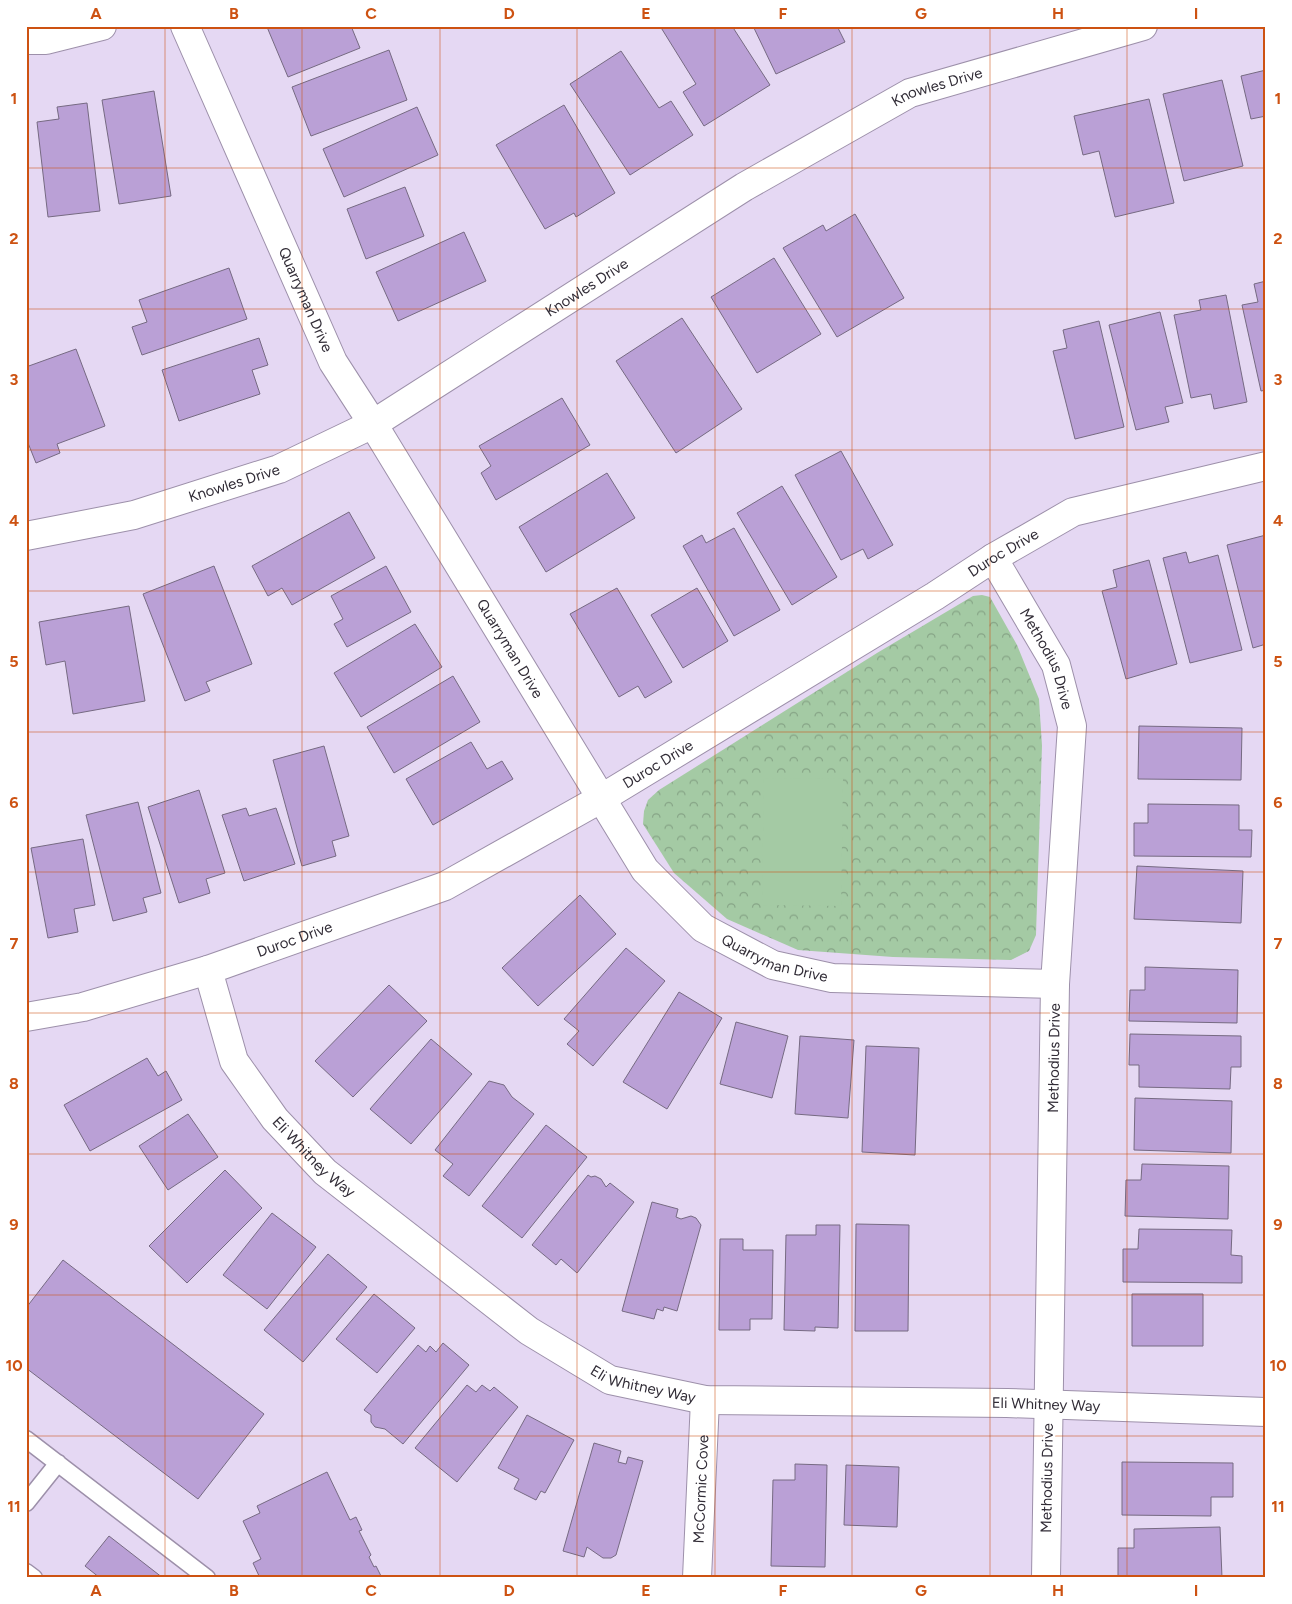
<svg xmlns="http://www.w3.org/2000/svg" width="1292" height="1604" font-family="Figtree,sans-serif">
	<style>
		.park { fill: url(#park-crowns) }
		.pitch { fill: #a4caa4 }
		.building { fill: #baa0d6; stroke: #766a82 }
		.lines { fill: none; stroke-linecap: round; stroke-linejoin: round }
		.service-casing { stroke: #9d90aa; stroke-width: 19 }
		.minor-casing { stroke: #9d90aa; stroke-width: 30 }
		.service { stroke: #fff; stroke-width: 16 }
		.minor { stroke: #fff; stroke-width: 28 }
		.grid { fill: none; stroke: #cd5212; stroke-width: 1; stroke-opacity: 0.55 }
		.labels { text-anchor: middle; stroke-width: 5; stroke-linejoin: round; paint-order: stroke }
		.street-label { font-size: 15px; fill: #322d37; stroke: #fff }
		.neatline { fill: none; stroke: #cd5212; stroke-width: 2 }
		.grid-label { font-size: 16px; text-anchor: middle; font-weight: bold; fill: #cd5212 }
	</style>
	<defs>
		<pattern id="park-crowns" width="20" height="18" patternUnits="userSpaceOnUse" patternTransform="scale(1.25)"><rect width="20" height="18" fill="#a4caa4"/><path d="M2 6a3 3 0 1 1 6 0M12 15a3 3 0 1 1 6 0" fill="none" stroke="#86a486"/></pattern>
	</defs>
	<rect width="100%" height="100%" fill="#e5d8f3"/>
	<path class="park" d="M982,595L990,597L1017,645L1039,699L1042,746L1036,935L1029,951L1011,960L893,957L798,950L727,919L674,873L643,824L644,811L648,800L659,790L877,653L973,596Z"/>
	<path class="pitch" d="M764,778L843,779L841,906L762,905Z"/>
	<path class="building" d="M351,26L360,48L288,77L267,27Z
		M660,26H732L770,85L704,126L683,92L696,84Z
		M753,26H837L845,42L776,74Z
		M389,50L407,100L311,136L292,87Z
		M621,51L659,108L671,101L693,135L630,175L570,84Z
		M1266,70V116L1251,119L1241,76Z
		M1222,80L1243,166L1184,181L1163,94Z
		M154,91L171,196L119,204L102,100Z
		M1149,99L1174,203L1115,217L1099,151L1083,155L1074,116Z
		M87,103L100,211L48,217L37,122L59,119L57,107Z
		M564,105L615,193L576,217L574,213L545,229L496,145Z
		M417,107L438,155L344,197L323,149Z
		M405,187L424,236L366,259L347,209Z
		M855,214L904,298L837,337L783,248L823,225L826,231Z
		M464,232L486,281L398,321L376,272Z
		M774,258L821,334L757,373L711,297Z
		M229,268L247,319L142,355L132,327L147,322L139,300Z
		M1266,281V390L1261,391L1242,305L1258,302L1254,284Z
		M1226,295L1247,402L1214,409L1211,394L1191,398L1174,315L1201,310L1199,300Z
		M1160,312L1183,403L1165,407L1169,422L1136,430L1109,325Z
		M682,318L742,409L676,453L616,361Z
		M1099,321L1124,427L1075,439L1053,351L1067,348L1063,330Z
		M259,338L268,365L252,370L260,394L179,421L162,370Z
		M76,349L105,426L57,444L60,453L36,463L26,438V367Z
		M562,398L590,445L496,500L481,473L491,466L479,446Z
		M841,451L893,545L868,559L863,549L841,560L795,475Z
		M607,473L635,518L546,572L519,527Z
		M782,486L837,577L792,605L737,513Z
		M349,512L375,558L292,605L282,588L268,596L252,566Z
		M734,528L780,610L734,636L683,546L702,535L706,543Z
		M1266,535V644L1253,648L1227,545Z
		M1186,552L1189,563L1218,555L1242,650L1190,663L1163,558Z
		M1149,560L1177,664L1126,679L1102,591L1117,587L1113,570Z
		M214,566L252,664L206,682L210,691L185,701L143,594Z
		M386,566L411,612L347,647L334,624L343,619L331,596Z
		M617,588L672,682L645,698L638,686L619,697L570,614Z
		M697,588L728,641L683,668L651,615Z
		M129,606L145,701L73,714L65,661L46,665L39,622Z
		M415,624L442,667L361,717L334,673Z
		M453,676L480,722L394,773L367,727Z
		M1139,726L1242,728L1241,780L1138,779Z
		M471,742L487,769L502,761L513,779L433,825L406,779Z
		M324,746L349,836L332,841L336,856L302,866L273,760Z
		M199,790L225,873L206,879L210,893L179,903L148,807Z
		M138,802L161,893L143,898L147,912L113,921L86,815Z
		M1148,804L1239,805V830H1252L1251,857L1134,856V823H1148Z
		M246,808L249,816L276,808L295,864L244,881L222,815Z
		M83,839L95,905L74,909L78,932L48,938L31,848Z
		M1137,866L1243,871L1241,923L1134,919Z
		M580,895L616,934L538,1006L502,968Z
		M626,948L665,981L593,1066L567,1044L579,1031L564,1019Z
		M1145,967L1238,970L1237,1023L1129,1021L1130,990H1145Z
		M389,985L427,1021L353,1097L315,1061Z
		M679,992L722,1018L667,1109L623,1082Z
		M736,1022L788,1036L772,1098L720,1084Z
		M1130,1034L1241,1036V1067H1231L1230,1089L1139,1087V1065H1129Z
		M800,1036L854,1040L848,1118L795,1114Z
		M431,1039L472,1074L411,1144L370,1109Z
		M866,1046L919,1048L915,1155L862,1152Z
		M147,1058L158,1076L166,1071L182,1100L90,1151L64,1105Z
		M489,1081L504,1085L512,1097L534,1114L469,1196L443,1176L453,1164L435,1150Z
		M1135,1098L1232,1101L1231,1153L1134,1150Z
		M188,1114L218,1157L168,1190L139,1146Z
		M546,1125L587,1157L522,1238L482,1206Z
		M1142,1164L1229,1166L1228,1219L1125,1216L1126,1180H1141Z
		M225,1170L262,1208L187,1283L149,1246Z
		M588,1175L591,1177L595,1176L601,1179L606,1187L610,1183L634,1202L577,1273L561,1259L556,1265L532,1245Z
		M652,1202L678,1209L676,1217L681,1219L691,1216L696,1218L701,1225L677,1311L664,1307L663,1311L657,1309L654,1319L622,1311Z
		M272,1213L316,1247L267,1309L223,1275Z
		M856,1224L909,1225L908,1331H855Z
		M816,1225H840L838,1328L815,1327V1331L784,1330L786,1235H816Z
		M1139,1229L1232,1230L1231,1255L1242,1256V1283L1123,1282V1249H1138Z
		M720,1239H743V1250H773L772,1319H750V1330H719Z
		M328,1254L367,1287L303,1362L264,1330Z
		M63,1260L264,1414L198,1499L26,1368V1308Z
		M374,1294L415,1328L377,1373L336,1339Z
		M1132,1294H1203V1346H1132Z
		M443,1343L469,1365L403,1444L385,1429L375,1427L371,1422V1415L364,1410L418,1345L426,1352L430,1346L436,1352Z
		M467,1385L476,1392L482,1385L490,1391L494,1387L518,1407L457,1482L415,1448Z
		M527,1415L574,1440L545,1493L541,1491L536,1500L514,1489L519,1479L498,1468Z
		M594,1443L621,1451L618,1462L626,1464L628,1457L643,1461L616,1555L611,1558H603L587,1547L584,1557L563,1551Z
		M1122,1462L1233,1463V1497H1211V1516L1122,1515Z
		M795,1464L827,1465L825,1567L771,1566L773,1480H795Z
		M846,1465L899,1467L897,1527L844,1525Z
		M327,1472L350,1520L356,1517L362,1530L359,1531L371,1555L369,1557L374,1567L376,1566L382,1578H260L253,1563L261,1559L243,1521L260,1513L257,1506Z
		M1220,1527L1222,1578H1118V1548H1134V1529Z
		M109,1536L163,1578H100L85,1566Z"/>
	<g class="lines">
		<defs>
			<path id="service" d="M26,1439L207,1578
				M26,1503L58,1463
				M26,1572L34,1578"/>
			<g id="minor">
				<path id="s1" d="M185,26L333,362L373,424L645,870L703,928L773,965L832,978L1055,984"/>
				<path d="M26,40H46L102,26"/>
				<path id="s2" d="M26,536L134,515L279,469L373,424L744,187L910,93L1143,26"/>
				<path id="s3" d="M993,558L1056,665L1072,726L1055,984L1046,1578"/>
				<path id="s4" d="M208,970L234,1061L275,1119L325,1172L529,1331L610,1380L705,1400L1007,1403L1266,1412"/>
				<path id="s5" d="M26,1017L83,1007L208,970L445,886L602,798L935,596L993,558L1073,512L1266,466"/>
				<path id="s6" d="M697,1578L705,1400"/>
			</g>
		</defs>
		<use href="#service" class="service-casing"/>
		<use href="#minor" class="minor-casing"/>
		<use href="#service" class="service"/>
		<use href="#minor" class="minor"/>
	</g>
	<path class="grid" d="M165,26V1578M302,26V1578M440,26V1578M577,26V1578M715,26V1578M852,26V1578M990,26V1578M1127,26V1578M26,168H1266M26,309H1266M26,450H1266M26,591H1266M26,732H1266M26,872H1266M26,1013H1266M26,1154H1266M26,1295H1266M26,1436H1266"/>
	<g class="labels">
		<g class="street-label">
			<text dy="5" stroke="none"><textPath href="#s2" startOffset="1025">Knowles Drive</textPath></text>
			<text dy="5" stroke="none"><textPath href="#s2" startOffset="620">Knowles Drive</textPath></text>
			<text dy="5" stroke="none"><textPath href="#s1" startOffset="299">Quarryman Drive</textPath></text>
			<text dy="5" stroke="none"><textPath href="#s2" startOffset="215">Knowles Drive</textPath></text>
			<text dy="5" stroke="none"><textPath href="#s5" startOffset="1090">Duroc Drive</textPath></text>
			<text dy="5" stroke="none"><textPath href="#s1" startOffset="704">Quarryman Drive</textPath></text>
			<text dy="5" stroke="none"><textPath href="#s3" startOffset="115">Methodius Drive</textPath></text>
			<text dy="5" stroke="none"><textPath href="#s5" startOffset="685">Duroc Drive</textPath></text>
			<text dy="5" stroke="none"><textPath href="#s5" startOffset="280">Duroc Drive</textPath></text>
			<text dy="5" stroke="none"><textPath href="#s1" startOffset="1124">Quarryman Drive</textPath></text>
			<text transform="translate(1054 1058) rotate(-89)" y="5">Methodius Drive</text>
			<text dy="5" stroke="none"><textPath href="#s4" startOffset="220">Eli Whitney Way</textPath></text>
			<text dy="5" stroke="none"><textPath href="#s4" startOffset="625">Eli Whitney Way</textPath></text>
			<text dy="5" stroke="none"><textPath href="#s4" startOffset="1030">Eli Whitney Way</textPath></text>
			<text transform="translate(1047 1478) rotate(-89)" y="5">Methodius Drive</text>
			<text dy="5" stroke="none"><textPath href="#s6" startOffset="89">McCormic Cove</textPath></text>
		</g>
	</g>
	<rect width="1292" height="1604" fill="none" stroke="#ffffff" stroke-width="55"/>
	<rect x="28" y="28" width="1236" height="1548" class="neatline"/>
	<g class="grid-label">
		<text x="96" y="19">A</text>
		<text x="234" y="19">B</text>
		<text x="371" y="19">C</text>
		<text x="509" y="19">D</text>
		<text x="646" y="19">E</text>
		<text x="783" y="19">F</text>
		<text x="921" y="19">G</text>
		<text x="1058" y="19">H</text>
		<text x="1196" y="19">I</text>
		<text x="14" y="104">1</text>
		<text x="1278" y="104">1</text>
		<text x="14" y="244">2</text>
		<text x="1278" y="244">2</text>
		<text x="14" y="385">3</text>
		<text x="1278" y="385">3</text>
		<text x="14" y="526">4</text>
		<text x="1278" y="526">4</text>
		<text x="14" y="667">5</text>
		<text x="1278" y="667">5</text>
		<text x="14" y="808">6</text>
		<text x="1278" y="808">6</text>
		<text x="14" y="949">7</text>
		<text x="1278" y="949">7</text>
		<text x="14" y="1089">8</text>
		<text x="1278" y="1089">8</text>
		<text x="14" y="1230">9</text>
		<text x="1278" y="1230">9</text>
		<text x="14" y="1371">10</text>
		<text x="1278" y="1371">10</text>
		<text x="14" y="1512">11</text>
		<text x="1278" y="1512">11</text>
		<text x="96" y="1596">A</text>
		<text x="234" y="1596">B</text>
		<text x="371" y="1596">C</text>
		<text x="509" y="1596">D</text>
		<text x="646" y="1596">E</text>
		<text x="783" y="1596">F</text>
		<text x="921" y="1596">G</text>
		<text x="1058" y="1596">H</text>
		<text x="1196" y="1596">I</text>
	</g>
</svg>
